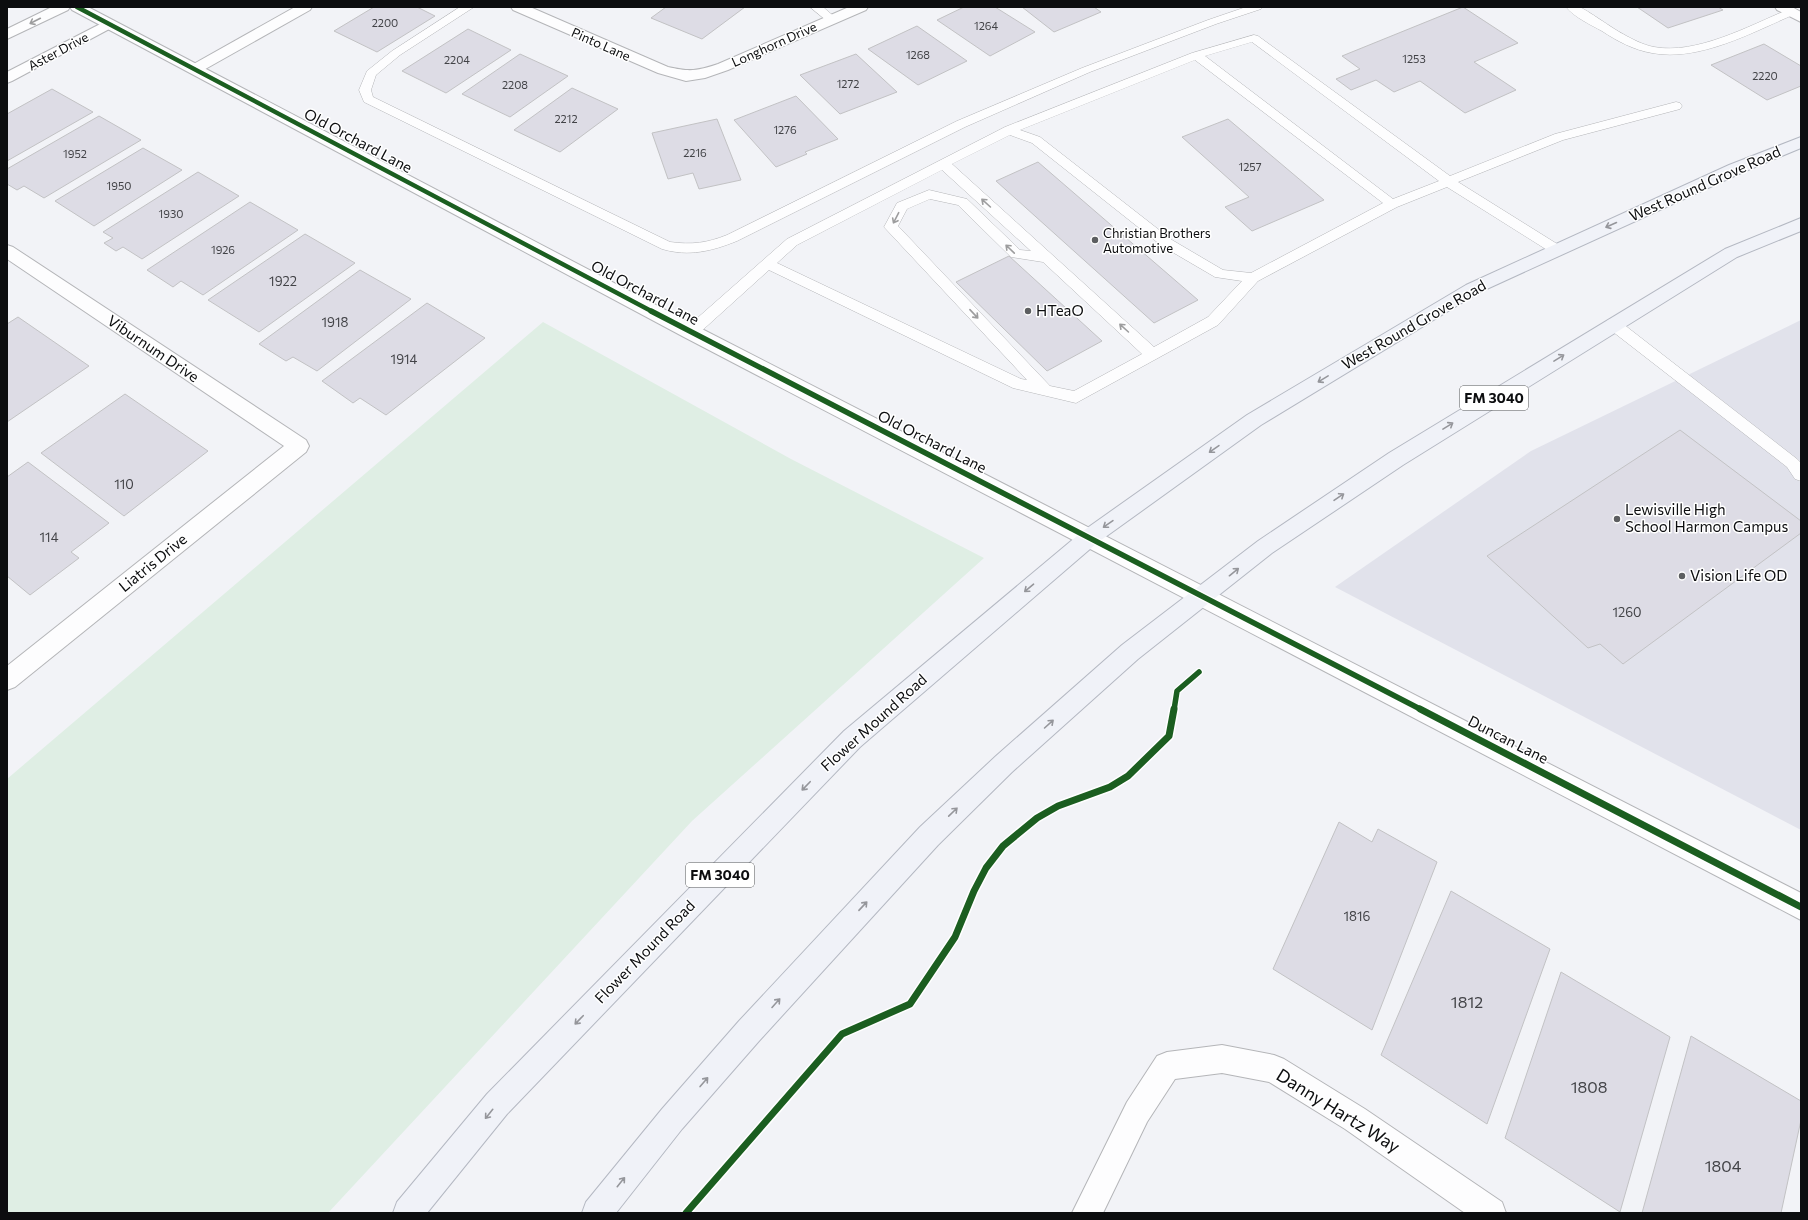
<svg xmlns="http://www.w3.org/2000/svg" width="1808" height="1220" font-family="Commissioner,sans-serif">
<rect width="100%" height="100%" fill="#f2f3f7"/>
<polygon fill="#e1e2eb" points="1801,320 1801,830 1335,587 1531,451"/>
<polygon fill="#dfeee4" points="543,322 791,459 984,558 692,821 328,1213 7,1213 7,779"/>
<g fill="#dddce5" stroke="#c2c2c4">
<polygon points="374,7 417,7 435,16 377,52 334,31"/>
<polygon points="666,7 745,7 702,39 651,18"/>
<polygon points="964,7 995,7 1035,32 990,56 937,20"/>
<polygon points="1022,7 1094,7 1101,12 1054,32"/>
<polygon points="1463,7 1518,43 1474,62 1516,90 1465,113 1420,81 1394,92 1376,80 1351,90 1336,79 1360,69 1342,56"/>
<polygon points="1637,7 1718,7 1723,10 1668,28"/>
<polygon points="917,26 967,61 918,85 868,49"/>
<polygon points="468,29 511,50 446,93 402,71"/>
<polygon points="1764,44 1801,66 1801,86 1767,100 1711,65"/>
<polygon points="520,54 568,76 510,117 462,94"/>
<polygon points="856,54 897,92 840,114 800,75"/>
<polygon points="572,88 618,109 560,152 514,130"/>
<polygon points="52,89 93,112 7,161 7,114"/>
<polygon points="796,96 838,139 805,152 807,154 776,167 734,120"/>
<polygon points="99,116 141,140 44,198 24,186 17,190 7,184 7,169"/>
<polygon points="717,119 741,180 699,189 693,173 668,179 652,133"/>
<polygon points="1228,119 1324,200 1252,231 1225,207 1249,197 1182,137"/>
<polygon points="143,148 182,170 94,226 55,201"/>
<polygon points="1038,162 1198,300 1154,323 996,181"/>
<polygon points="198,172 239,196 142,259 123,247 116,251 104,243 113,238 103,232"/>
<polygon points="250,202 298,230 203,295 181,281 173,287 147,270"/>
<polygon points="305,234 355,263 259,332 208,300"/>
<polygon points="1009,256 1102,341 1047,371 956,282"/>
<polygon points="360,270 411,299 317,371 293,357 286,361 259,344"/>
<polygon points="427,303 485,338 386,415 360,398 353,403 322,381"/>
<polygon points="18,317 89,366 7,422 7,324"/>
<polygon points="125,394 208,451 124,516 41,453"/>
<polygon points="1680,430 1801,521 1801,533 1623,664 1600,644 1588,648 1487,556"/>
<polygon points="28,462 109,523 71,552 79,558 30,595 7,576 7,477"/>
<polygon points="1339,822 1372,842 1378,829 1437,862 1372,1030 1273,969"/>
<polygon points="1451,891 1550,949 1487,1124 1381,1055"/>
<polygon points="1561,972 1670,1037 1620,1212 1505,1138"/>
<polygon points="1691,1036 1801,1101 1801,1120 1781,1213 1642,1213"/>
</g>
<g fill="none" stroke-linecap="round" stroke-linejoin="round">
<defs>
<g id="lane">
<path d="M460,7H474L400,55L376,75L371,90L373,97L670,242C692,245 707,243 727,235L957,121L1082,68L1208,20L1246,7H1263L1261,9L1216,24L1090,72L965,127L737,241C712,251 689,257 662,249L364,102L359,90L367,71L392,51Z"/>
<polygon points="810,7 823,7 837,19 831,22 827,21"/>
<path d="M1566,7C1570,7 1575,6 1579,7C1586,9 1613,29 1623,34C1632,39 1643,45 1654,47C1696,55 1749,26 1787,10H1795L1797,12L1795,14C1753,32 1699,62 1652,53C1634,50 1617,41 1602,31C1591,25 1574,17 1566,7Z"/>
<path d="M1254,35L1258,36L1450,176L1555,134L1676,102L1680,103L1682,106L1680,109L1563,140L1458,182L1562,247L1564,250L1562,253L1557,255L1552,253L1447,187L1397,207L1258,281L1218,325L1076,403L1013,388L769,270L696,336L691,337L686,336L684,332L686,328L787,239L1005,127L1192,53ZM1252,42L1439,181L1393,199L1205,56ZM1195,60L1383,203L1251,273L1223,270L1172,240L1040,137L1020,130ZM1010,135L1032,143L1162,246L1215,277L1242,281L1208,317L1154,347L952,164ZM942,170L1031,251L1020,250L967,199L929,190L897,203L884,227L1027,380L1021,379L777,263L797,245ZM930,199L958,205L1011,257L1043,262L1142,354L1074,391L1050,386L898,226L907,209Z"/>
<polygon points="1613,319 1618,320 1797,459 1801,463 1801,481 1795,479 1787,467 1608,328 1606,324 1608,320"/>
</g>
<g id="street">
<polygon points="52,7 70,7 68,10 7,39 7,29"/>
<polygon points="295,7 312,7 310,10 200,72 195,74 190,72 187,69 190,66"/>
<path d="M511,7H530L668,67C690,72 697,71 718,64L849,7H868L866,10L728,70L705,78L686,81L658,73L513,10Z"/>
<polygon points="1775,7 1792,7 1801,12 1801,22 1777,10"/>
<polygon points="108,20 113,21 115,24 113,27 12,81 7,83 7,72"/>
<polygon points="7,245 13,247 306,440 309,446 306,452 15,687 7,690 7,666 284,446 7,259"/>
<polygon points="1222,1045 1274,1055 1284,1059 1365,1109 1502,1202 1506,1213 1465,1213 1345,1129 1269,1082 1222,1073 1175,1079 1147,1122 1103,1213 1072,1213 1127,1102 1157,1056 1167,1052"/>
</g>
<polygon id="secondary" points="70,7 88,7 698,327 1801,893 1801,920 684,337 72,10"/>
<g id="primary">
<polygon points="1801,137 1801,148 1741,173 1478,293 1261,425 1097,543 860,747 507,1114 427,1213 393,1213 397,1202 487,1094 844,731 1083,531 1247,415 1466,285 1729,165"/>
<polygon points="1801,218 1801,231 1737,257 1403,465 1272,553 1138,659 1012,772 938,845 759,1041 682,1129 616,1213 582,1213 586,1202 662,1109 739,1021 920,827 996,756 1122,645 1258,541 1389,453 1725,249"/>
</g>
</defs>
<use href="#lane" stroke="#b4b5b8" stroke-width="1"/>
<use href="#street" stroke="#b4b5b8" stroke-width="2"/>
<use href="#secondary" stroke="#b4b5b8" stroke-width="2"/>
<use href="#primary" stroke="#b4b8c2" stroke-width="2"/>
<use href="#lane" fill="#fdfdfe" fill-rule="evenodd"/>
<use href="#street" fill="#fdfdfe" fill-rule="evenodd"/>
<use href="#secondary" fill="#fdfdfe" fill-rule="evenodd"/>
<use href="#primary" fill="#f0f2f8" fill-rule="evenodd"/>
<defs>
<polyline id="cycleway-far2" points="77,7 653,312"/>
<g id="cycleway-far1">
<polyline points="651,311 1422,710"/>
<polyline points="1174,710 1177,691 1199,672"/>
</g>
<g id="cycleway">
<polyline points="1420,709 1801,907"/>
<polyline points="686,1213 842,1034 910,1004 955,937 974,891 986,868 1003,846 1037,818 1058,806 1110,787 1128,776 1169,736 1174,709"/>
</g>
</defs>
<use href="#cycleway-far2" stroke="#fff" stroke-width="6"/>
<use href="#cycleway-far1" stroke="#fff" stroke-width="8"/>
<use href="#cycleway" stroke="#fff" stroke-width="10"/>
<use href="#cycleway-far2" stroke="#1b5e20" stroke-width="4.5"/>
<use href="#cycleway-far1" stroke="#1b5e20" stroke-width="5.5"/>
<use href="#cycleway" stroke="#1b5e20" stroke-width="7"/>
</g>
<defs><path id="oneway-shaft" d="M-6 0H5M1.5-3L5.5 0L1.5 3" fill="none" stroke-width="1.6" stroke-linecap="round" stroke-linejoin="round"/></defs>
<g stroke="#9d9d9e">
<use href="#oneway-shaft" transform="translate(35 21) rotate(153)"/>
<use href="#oneway-shaft" transform="translate(986 203) rotate(-138)"/>
<use href="#oneway-shaft" transform="translate(896 218) rotate(117)"/>
<use href="#oneway-shaft" transform="translate(1010 249) rotate(-136)"/>
<use href="#oneway-shaft" transform="translate(974 314) rotate(47)"/>
<use href="#oneway-shaft" transform="translate(1124 328) rotate(-138)"/>
</g>
<g stroke="#95969b">
<use href="#oneway-shaft" transform="translate(1611 225) rotate(156)"/>
<use href="#oneway-shaft" transform="translate(1559 358) rotate(-32)"/>
<use href="#oneway-shaft" transform="translate(1323 379) rotate(149)"/>
<use href="#oneway-shaft" transform="translate(1448 426) rotate(-32)"/>
<use href="#oneway-shaft" transform="translate(1214 449) rotate(145)"/>
<use href="#oneway-shaft" transform="translate(1339 497) rotate(-34)"/>
<use href="#oneway-shaft" transform="translate(1108 524) rotate(145)"/>
<use href="#oneway-shaft" transform="translate(1234 572) rotate(-39)"/>
<use href="#oneway-shaft" transform="translate(1029 588) rotate(140)"/>
<use href="#oneway-shaft" transform="translate(1049 724) rotate(-42)"/>
<use href="#oneway-shaft" transform="translate(806 786) rotate(134)"/>
<use href="#oneway-shaft" transform="translate(953 812) rotate(-44)"/>
<use href="#oneway-shaft" transform="translate(863 906) rotate(-47)"/>
<use href="#oneway-shaft" transform="translate(776 1003) rotate(-48)"/>
<use href="#oneway-shaft" transform="translate(579 1020) rotate(134)"/>
<use href="#oneway-shaft" transform="translate(704 1082) rotate(-49)"/>
<use href="#oneway-shaft" transform="translate(489 1114) rotate(129)"/>
<use href="#oneway-shaft" transform="translate(621 1182) rotate(-51)"/>
</g>
<g fill="#5c5e60" stroke="#fff" stroke-width="1.5">
<circle cx="1095" cy="240" r="4"/>
<circle cx="1028" cy="311" r="4"/>
<circle cx="1617" cy="519" r="4"/>
<circle cx="1682" cy="576" r="4"/>
</g>
<g text-anchor="middle" stroke-width="3" stroke-linejoin="round" paint-order="stroke">
<g font-size="11" fill="#424347">
<text x="385" y="27">2200</text>
<text x="986" y="30">1264</text>
<text x="918" y="59">1268</text>
<text x="1414" y="63">1253</text>
<text x="457" y="64">2204</text>
<text x="1765" y="80">2220</text>
<text x="848" y="88">1272</text>
<text x="515" y="89">2208</text>
<text x="566" y="123">2212</text>
<text x="785" y="134">1276</text>
<text x="695" y="157">2216</text>
<text x="75" y="158">1952</text>
<text x="1250" y="171">1257</text>
<text x="119" y="190">1950</text>
<text x="171" y="218">1930</text>
<text x="223" y="254">1926</text>
</g>
<g font-size="13" fill="#0c0d0f" stroke="#fff">
<text transform="translate(601 44) rotate(24)" y="5">Pinto Lane</text>
<text transform="translate(774 44) rotate(-24)" y="5">Longhorn Drive</text>
<text transform="translate(58 51) rotate(-28)" y="5">Aster Drive</text>
</g>
<g font-size="13" fill="#0c0d0f" stroke="#fff" text-anchor="start">
<text x="1103" y="238">Christian Brothers<tspan x="1103" dy="15">Automotive</tspan></text>
</g>
<g font-size="13" fill="#424347">
<text x="283" y="286">1922</text>
<text x="335" y="327">1918</text>
<text x="404" y="364">1914</text>
<text x="124" y="489">110</text>
<text x="49" y="542">114</text>
<text x="1627" y="617">1260</text>
<text x="1357" y="921">1816</text>
</g>
<g fill="#fff" stroke="#555657" stroke-width="1">
<rect x="1460" y="386" width="68" height="24" rx="3"/>
<rect x="686" y="863" width="68" height="24" rx="3"/>
</g>
<g font-size="14" font-weight="bold" fill="#0c0d0f">
<text x="1494" y="403">FM 3040</text>
<text x="720" y="880">FM 3040</text>
</g>
<g font-size="15" fill="#0c0d0f" stroke="#fff">
<text transform="translate(358 141) rotate(28)" y="5">Old Orchard Lane</text>
<text transform="translate(1705 184) rotate(-24)" y="5">West Round Grove Road</text>
<text transform="translate(645 293) rotate(28)" y="5">Old Orchard Lane</text>
<text transform="translate(1414 325) rotate(-30)" y="5">West Round Grove Road</text>
<text transform="translate(153 349) rotate(34)" y="5">Viburnum Drive</text>
<text transform="translate(932 442) rotate(27)" y="5">Old Orchard Lane</text>
<text transform="translate(153 563) rotate(-39)" y="5">Liatris Drive</text>
<text transform="translate(874 723) rotate(-42)" y="5">Flower Mound Road</text>
<text transform="translate(1508 740) rotate(27)" y="5">Duncan Lane</text>
<text transform="translate(645 952) rotate(-46)" y="5">Flower Mound Road</text>
</g>
<g font-size="15" fill="#0c0d0f" stroke="#fff" text-anchor="start">
<text x="1036" y="316">HTeaO</text>
<text x="1625" y="515">Lewisville High<tspan x="1625" dy="17">School Harmon Campus</tspan></text>
<text x="1690" y="581">Vision Life OD</text>
</g>
<g font-size="16" fill="#424347">
<text x="1467" y="1008">1812</text>
<text x="1589" y="1093">1808</text>
<text x="1723" y="1172">1804</text>
</g>
<g font-size="18" fill="#0c0d0f" stroke="#fff">
<text transform="translate(1338 1111) rotate(32)" y="6">Danny Hartz Way</text>
</g>
</g>
<rect width="1808" height="1220" fill="none" stroke="#0c0d0f" stroke-width="16"/>
</svg>
